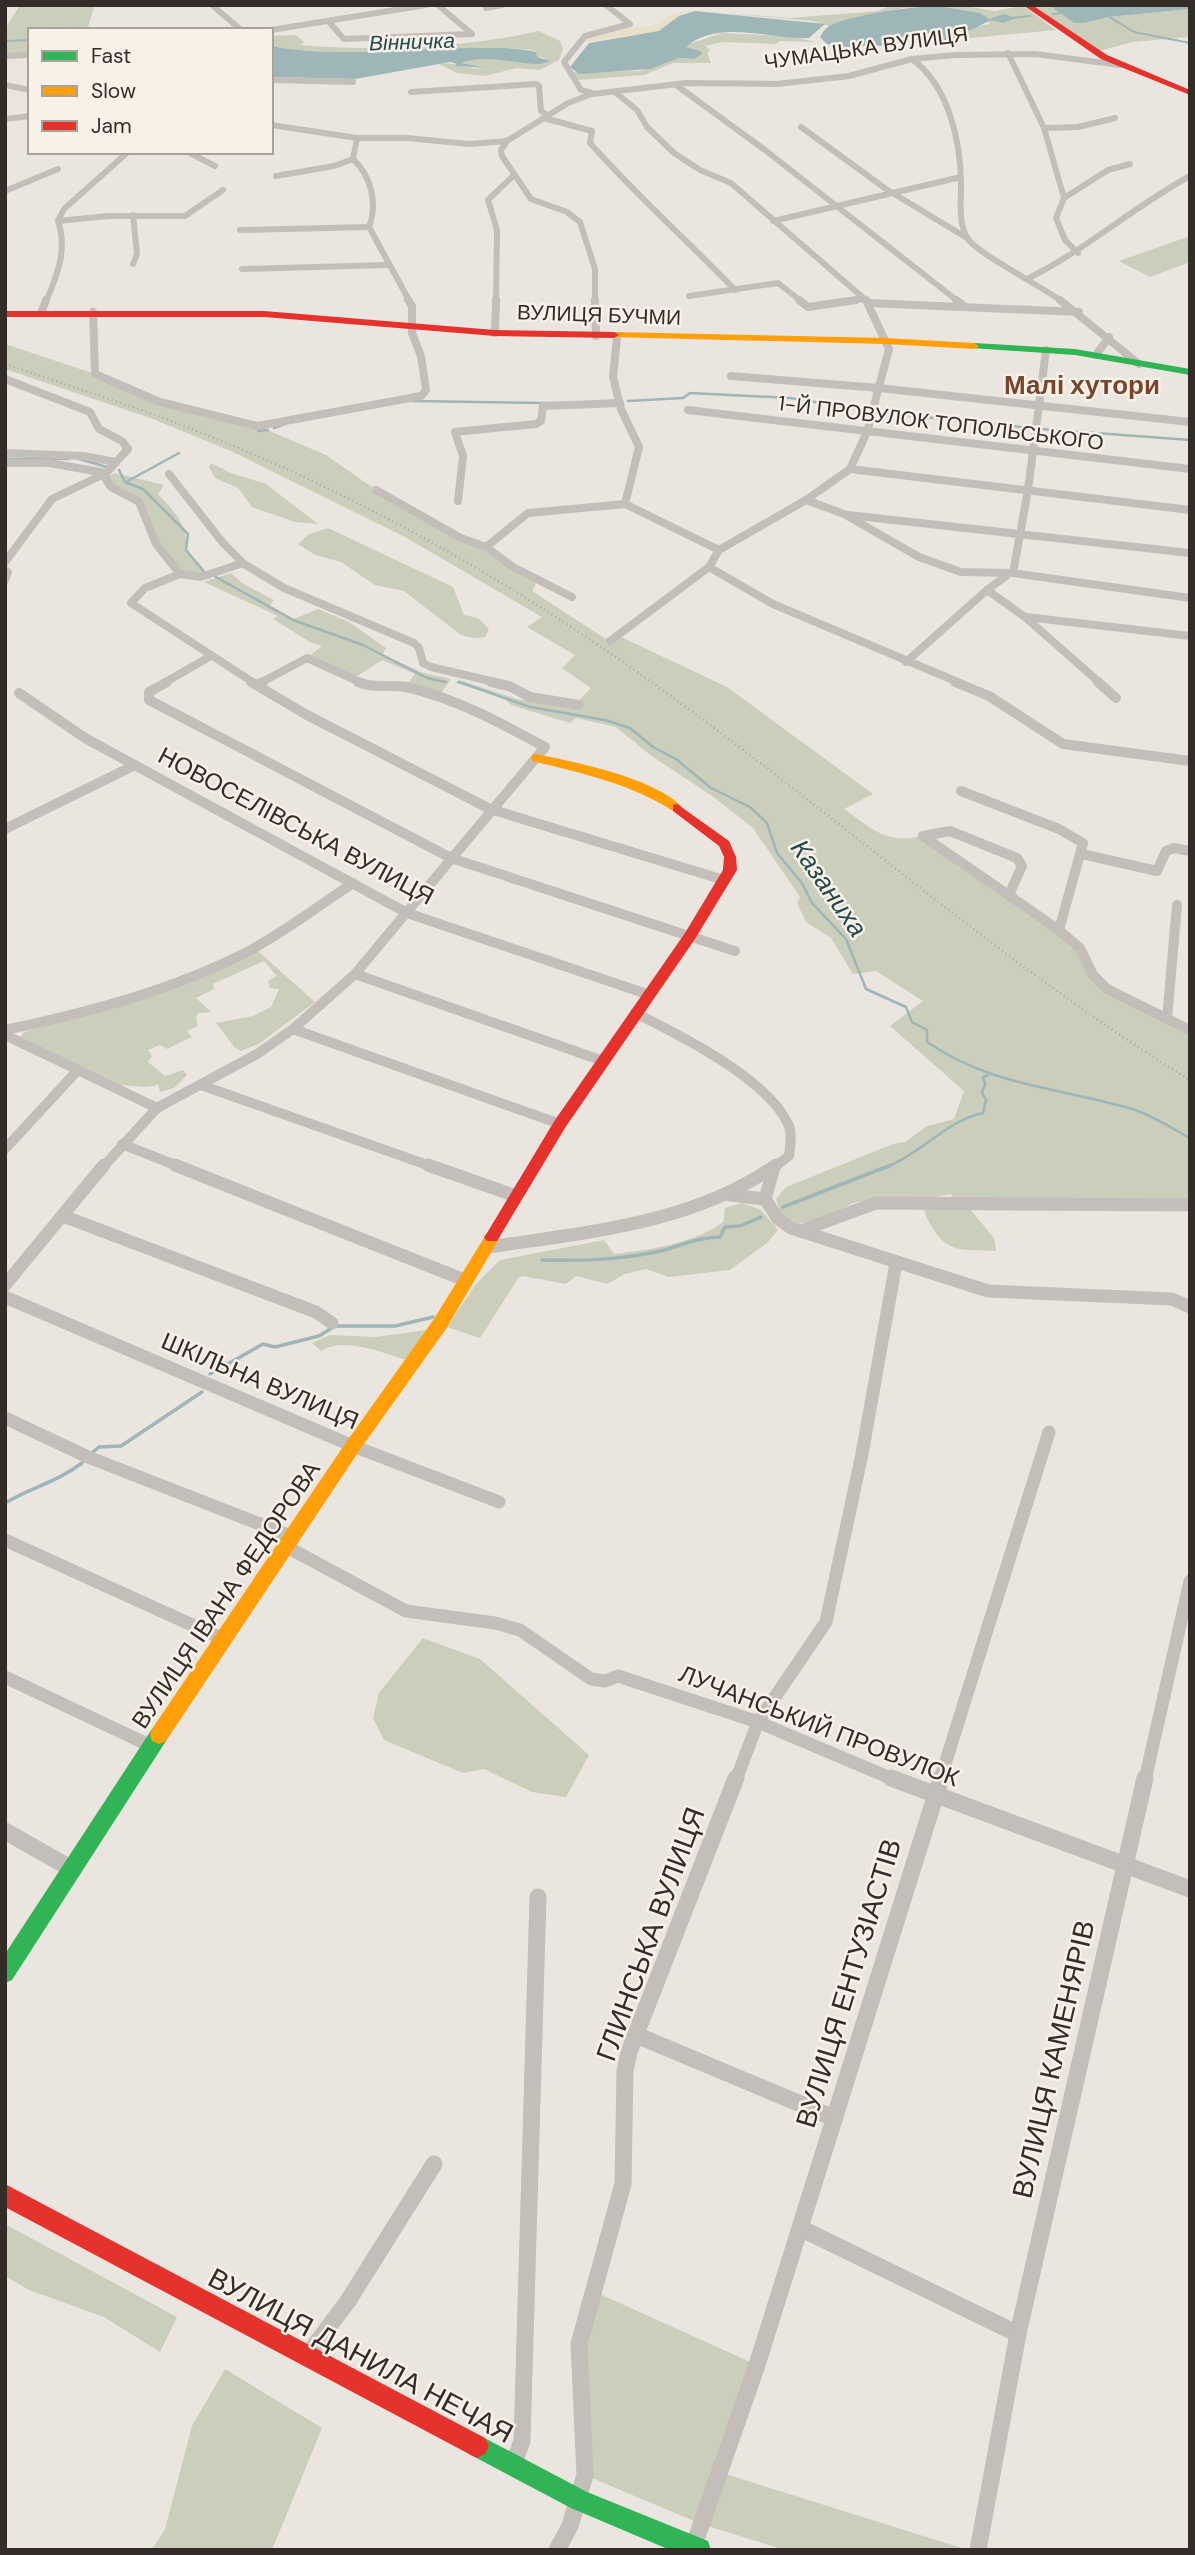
<svg xmlns="http://www.w3.org/2000/svg" width="1195" height="2555" font-family="'DM Sans',sans-serif">
<rect width="100%" height="100%" fill="#eae6df"/>
<g fill="#cacebb">
<polygon points="20,5 95,5 87,30 30,30 30,55 5,56 5,29"/>
<polygon points="891,5 960,5 994,11 1023,6 1056,30 950,40 977,26 990,24 982,14 928,6 904,8 829,26 813,21 711,12 790,18 879,11"/>
<polygon points="1032,5 1049,5 1074,23 1084,23 1109,17 1190,9 1190,37 1133,42 1099,51"/>
<path d="M539,31L560,41L563,48L559,60L540,70L516,68L486,76L457,73L437,63C454,62 469,70 485,68L460,63C487,49 522,72 546,58L536,57V51C515,47 498,48 477,48C408,47 340,59 271,46V36L296,35L304,42L301,45C379,52 463,48 539,31Z"/>
<polygon points="722,33 788,36 816,42 780,41 776,44 722,42 706,46 711,51 707,52 711,63 673,63 644,75 578,80 569,72 640,71 679,58 694,59 700,51 686,48 689,44"/>
<polygon points="1190,236 1190,262 1150,277 1119,261"/>
<path d="M5,344L95,374L160,402L258,426L326,455L376,490L537,581L532,591L609,641L619,636L727,687L873,794L844,809C874,830 885,844 923,836L1075,943L1093,975L1190,1030V1205L955,1202L951,1194L930,1198H880L853,1203L825,1218L796,1224L781,1215L776,1199L786,1187L893,1144L905,1142L927,1126L954,1119L964,1091L890,1026L923,1001L876,971L853,974L831,938L806,922L797,903L800,897L753,828L715,798L650,755L616,727L576,718L570,723L511,705L503,696L455,683L459,680L517,699L571,709L591,688L562,668L575,655L527,627L542,617L405,537L233,452L153,419L5,369Z"/>
<polygon points="211,463 231,473 266,484 318,524 295,522 252,507 238,488 215,478 209,467"/>
<path d="M115,473L164,485L158,494C174,511 189,526 186,550L206,574H180L156,544L142,507L105,478Z"/>
<polygon points="328,528 453,587 464,615 478,618 489,629 485,637 473,638 461,635 404,591 375,585 341,562 315,555 298,544 309,534"/>
<polygon points="231,573 242,583 274,600 270,605 294,619 318,609 349,622 386,648 382,655 424,673 451,679 437,699 405,687 415,674 382,660 353,679 307,658 322,646 310,642 273,619 278,616 204,582"/>
<path d="M258,951L315,1002L260,1043L241,1051L235,1048L216,1023L253,1016L271,1007L279,989L270,988L268,981L277,976L264,961L213,984L214,989L196,998L211,1012L198,1013L196,1018L198,1026L187,1031L192,1037L167,1049L160,1045L148,1050L152,1056L148,1062L165,1076L183,1070L187,1075L174,1088L160,1092L158,1084C145,1091 131,1083 117,1086L19,1038L24,1032Z"/>
<path d="M742,1203L761,1210L778,1230L767,1243L730,1270L669,1277L646,1269L625,1274L607,1284L576,1276L566,1284L523,1276L519,1277L480,1338L447,1327L476,1284L500,1260L604,1240L614,1254C649,1250 696,1243 723,1222L725,1208Z"/>
<path d="M925,1206L970,1209L994,1238L996,1251C966,1249 948,1255 932,1227C928,1220 924,1214 925,1206Z"/>
<path d="M427,1330L413,1362C387,1355 345,1335 321,1351L312,1343L330,1335L376,1337Z"/>
<polygon points="423,1638 480,1659 589,1755 566,1797 532,1792 484,1769 463,1773 384,1740 373,1718 379,1693"/>
<polygon points="5,2224 177,2317 160,2352 104,2317 29,2290 5,2276"/>
<polygon points="593,2291 757,2365 719,2472 968,2550 785,2550 701,2524 585,2475 578,2361"/>
<polygon points="225,2369 322,2428 272,2550 152,2550 165,2529 192,2426"/>
</g>
<polygon fill="#e8dfc8" points="689,11 695,11 685,13 659,31 585,42 588,37 625,28 654,26 669,15"/>
<g fill="#9eb6b8">
<polygon points="1049,5 1190,5 1190,9 1109,17 1084,23 1074,23"/>
<path d="M937,6L980,13L989,19L1004,14L1015,18L1003,23L991,20L950,40L932,42L908,38L893,45L846,47L827,44L820,37C823,32 825,28 831,25C852,15 913,6 937,6Z"/>
<path d="M695,11L825,24L809,38C771,40 718,18 686,47L700,51L702,54L694,59L679,58L650,69L579,74L570,67L589,43L659,31L679,16Z"/>
<path d="M271,46C340,59 408,47 477,48C498,48 515,47 536,52L537,57L550,61C534,71 488,51 461,63L487,68L456,66L455,63L450,62L355,79L271,77Z"/>
</g>
<g fill="none" stroke-linecap="round" stroke-linejoin="round">
<g stroke="#9eb6b8" stroke-width="2">
<polyline points="1053,14 1062,13"/>
<polyline points="1106,15 1134,32 1190,43"/>
<polyline points="1011,18 1030,16"/>
<polyline points="5,41 30,40"/>
</g>
<g stroke="#9eb6b8" stroke-width="2.5">
<polyline points="413,401 545,403"/>
<polyline points="628,401 683,398 690,393 790,398 866,410"/>
<polyline points="878,412 1030,428"/>
<polyline points="274,428 285,424"/>
<polyline points="1042,429 1190,440"/>
<polyline points="258,431 268,430"/>
<polyline points="5,459 68,459"/>
<polyline points="79,459 107,467"/>
<polyline points="119,470 125,482 143,489 188,534 186,550 206,574"/>
<polyline points="126,482 179,453"/>
<polyline points="214,576 293,620 363,645 427,678 446,682"/>
<path d="M459,682L530,707L605,720L630,728L653,747L676,759L711,788L750,807L767,823L777,853L802,883L812,903L846,939L866,989L906,1007L912,1022L927,1030V1042C993,1087 1058,1087 1132,1109C1152,1115 1171,1128 1190,1138"/>
<path d="M887,1167C922,1153 946,1121 983,1113L986,1100L982,1093L985,1085L983,1077L988,1075"/>
</g>
<g stroke="#9eb6b8" stroke-width="3.5">
<polyline points="783,1207 891,1165"/>
<path d="M542,1260C583,1261 616,1260 656,1252C679,1247 697,1237 720,1237L725,1227L740,1226L761,1217"/>
<polyline points="210,1374 263,1344 275,1347 319,1336 335,1326 395,1326 433,1317"/>
<polyline points="92,1453 99,1447 121,1446 202,1392"/>
<path d="M5,1503C32,1487 57,1482 82,1463"/>
</g>
<g stroke="#c3beb9" stroke-width="6">
<polyline points="212,5 241,30"/>
<polyline points="486,8 502,5"/>
<polyline points="328,21 344,39 472,34 438,5"/>
<polyline points="271,30 426,5"/>
<polyline points="1008,53 1044,128 1064,198 1056,218 1065,240 1078,253"/>
<polyline points="5,56 30,55"/>
<path d="M912,59C949,86 961,142 961,186C961,203 958,224 968,239C977,253 1044,288 1063,302"/>
<polyline points="271,80 353,82"/>
<polyline points="5,85 30,90"/>
<polyline points="676,85 765,150 959,302"/>
<polyline points="411,92 536,84 539,86 541,111 548,115"/>
<polyline points="615,92 637,110 647,127 674,153 700,170 731,183 868,302"/>
<polyline points="592,93 581,90 564,62 585,36 630,24 606,5"/>
<path d="M544,118L592,131L590,143C636,195 687,240 735,290"/>
<polyline points="5,119 30,116"/>
<polyline points="271,125 357,138 407,138 469,144 507,141 568,103 592,94 686,83 777,84 849,76 912,59 956,55 1035,54 1120,65"/>
<polyline points="801,127 886,189 967,238"/>
<polyline points="1044,128 1078,127 1115,118"/>
<polyline points="507,141 501,150 502,156 531,199 567,212 580,222 595,269 595,302"/>
<polyline points="188,152 215,166"/>
<path d="M353,159C371,176 378,203 369,227L410,302"/>
<polyline points="276,176 334,166 353,159 357,138"/>
<polyline points="5,191 58,169"/>
<polyline points="1064,198 1108,170 1130,164"/>
<polyline points="133,215 137,254 133,264"/>
<polyline points="58,221 108,216 185,216 223,190"/>
<polyline points="773,221 961,177"/>
<polyline points="240,230 369,227"/>
<polyline points="242,269 387,265"/>
<path d="M1029,278C1087,249 1133,207 1190,176"/>
<polyline points="689,296 778,283 802,302"/>
<path d="M46,302C57,275 68,250 58,221L64,209L128,152"/>
<polyline points="496,302 497,230 488,200 513,176"/>
<polyline points="844,302 865,299"/>
</g>
<g stroke="#c3beb9" stroke-width="8">
<polyline points="595,300 596,336"/>
<polyline points="799,300 808,307 856,300"/>
<polyline points="866,300 889,349 867,432 850,469 806,500 844,514 919,557 961,572 1013,573 1190,598"/>
<polyline points="956,300 965,307"/>
<polyline points="1060,300 1139,364"/>
<polyline points="869,303 1079,312"/>
<polyline points="93,312 95,374 160,402 258,426 421,396 426,390 421,356 412,333 412,306 408,300"/>
<polyline points="41,313 46,300"/>
<polyline points="495,333 496,300"/>
<polyline points="617,337 613,377 621,409 639,447 625,504"/>
<polyline points="1096,355 1109,337"/>
<polyline points="731,376 879,388 1190,422"/>
<polyline points="5,379 90,412 99,429 122,441 128,449 106,473 52,499 5,562"/>
<polyline points="688,410 1190,469"/>
<polyline points="5,453 83,456 116,462"/>
<polyline points="5,463 49,463 106,473"/>
<polyline points="850,469 1190,510"/>
<polyline points="106,473 105,478 111,487 139,502 156,544 180,574 201,577 243,563"/>
<polyline points="169,474 223,543 244,564 284,588 414,643 419,648 423,663 431,667 499,683"/>
<polyline points="376,490 461,538 486,547 528,513 625,504 719,550 709,567 773,604 960,683"/>
<polyline points="458,501 463,456 455,432 536,424 541,421 543,406 620,403"/>
<polyline points="848,515 1190,553"/>
<polyline points="486,547 513,567 572,597"/>
<polyline points="719,550 806,500"/>
<polyline points="5,570 8,572 5,580"/>
<polyline points="1013,573 1028,490 1046,350"/>
<polyline points="180,574 145,588 131,603 254,683"/>
<polyline points="1006,576 987,590 1025,617 1100,683"/>
<polyline points="1026,617 1190,636"/>
<polyline points="610,641 709,567"/>
<polyline points="906,662 987,590"/>
<polyline points="164,683 209,657"/>
<polyline points="260,683 307,658 362,683"/>
</g>
<g stroke="#c3beb9" stroke-width="10">
<polyline points="167,682 149,692 149,700 451,858 735,951"/>
<polyline points="251,682 307,715 490,809 724,880"/>
<polyline points="491,682 509,686 530,697 579,705"/>
<polyline points="955,682 989,696 1063,744 1190,761"/>
<polyline points="1098,682 1116,698"/>
<polyline points="257,685 263,682"/>
<polyline points="19,693 85,738 407,913 647,994"/>
<polyline points="961,791 1059,829 1083,843 1059,930"/>
<polyline points="5,829 135,765"/>
<polyline points="923,836 1059,930 1080,948 1093,975 1107,989 1190,1030"/>
<polyline points="923,836 950,831 1017,858 1022,866 1009,895"/>
<polyline points="1082,854 1157,871 1166,851 1174,848 1190,851"/>
<polyline points="355,974 603,1061"/>
<path d="M635,1013C678,1034 768,1079 788,1124C793,1133 790,1146 789,1156L774,1167"/>
<polyline points="1167,1019 1177,905"/>
<polyline points="293,1029 560,1124"/>
<path d="M5,1030C86,1013 170,991 245,953C283,933 317,907 353,883"/>
<polyline points="5,1035 157,1108"/>
<polyline points="201,1085 433,1167"/>
<polyline points="122,1144 180,1167"/>
<polyline points="5,1149 76,1072"/>
<path d="M103,1167L157,1108L257,1054L293,1029L355,974L545,747C501,723 455,698 406,687C390,684 373,689 358,682"/>
</g>
<g stroke="#c3beb9" stroke-width="13">
<polyline points="175,1165 467,1281"/>
<polyline points="428,1165 516,1196"/>
<polyline points="773,1171 765,1199 778,1219 791,1228 988,1291 1172,1299 1190,1307"/>
<polyline points="730,1195 765,1199"/>
<polyline points="63,1216 316,1312 332,1323"/>
<polyline points="800,1231 876,1203 1190,1205"/>
<path d="M489,1247C587,1232 692,1224 776,1165"/>
<polyline points="5,1285 104,1165"/>
<polyline points="5,1297 353,1446 499,1502"/>
<polyline points="5,1418 88,1457 293,1537"/>
<polyline points="5,1540 223,1639"/>
<polyline points="287,1547 406,1611 495,1623 520,1630 591,1679 605,1681 618,1676 758,1722 895,1780"/>
<polyline points="5,1677 151,1746"/>
<polyline points="736,1780 758,1722 826,1622 862,1454 896,1263"/>
<polyline points="940,1780 1049,1432"/>
<polyline points="1145,1780 1190,1581"/>
</g>
<g stroke="#c3beb9" stroke-width="17">
<polyline points="891,1778 1190,1889"/>
<polyline points="5,1831 70,1868"/>
<polyline points="636,2035 834,2118"/>
<polyline points="800,2228 1018,2334"/>
<polyline points="306,2357 348,2301 434,2164"/>
<polyline points="513,2465 522,2441 538,1897"/>
<polyline points="693,2548 757,2365 941,1778"/>
<polyline points="557,2550 570,2526 585,2475 579,2344 623,2184 625,2071 629,2052 736,1778"/>
<polyline points="978,2550 1018,2334 1145,1778"/>
</g>
<g fill="#30b455" fill-rule="evenodd">
<polygon points="974,343 1075,349 1190,369 1190,375 1075,355 971,348 971,344"/>
<polygon points="159,1726 166,1729 168,1735 166,1741 12,1980 5,1983 5,1954 152,1729"/>
<polygon points="477,2434 587,2492 708,2541 711,2550 670,2550 571,2508 469,2454 465,2446 469,2438"/>
</g>
<g fill="#ff9f0a" fill-rule="evenodd">
<polygon points="614,332 886,338 974,343 979,346 974,349 886,344 611,337 609,335"/>
<path d="M536,754C575,762 656,778 683,808L677,812L673,811C629,783 581,773 532,761V755Z"/>
<polygon points="492,1231 500,1237 446,1329 359,1451 166,1741 159,1744 152,1741 150,1735 152,1729 347,1441 434,1319 487,1233"/>
</g>
<g fill="#e5322d" fill-rule="evenodd">
<polygon points="1023,5 1032,5 1107,55 1190,90 1190,95 1101,59"/>
<polygon points="5,311 264,311 495,330 614,332 619,335 614,338 495,336 264,317 5,317"/>
<polygon points="677,804 729,841 736,857 737,870 695,939 565,1128 497,1241 487,1241 484,1237 487,1233 555,1120 685,933 723,870 724,857 719,846 673,811 673,805"/>
<polygon points="5,2184 485,2438 489,2446 485,2454 477,2458 469,2454 5,2207"/>
</g>
<path stroke="#aba7a3" stroke-width="2.5" stroke-dasharray="1 3.5" stroke-linecap="butt" d="M5,364C69,386 134,406 197,431C331,484 460,553 580,633C791,772 975,948 1190,1080"/>
</g>
<g text-anchor="middle" stroke-width="5" stroke-linejoin="round" paint-order="stroke">
<g font-size="21" font-style="italic" fill="#23484f" stroke="#f7f1e7">
<text transform="translate(412 42) rotate(-2)" y="7">Вінничка</text>
</g>
<g font-size="21" fill="#332c28" stroke="#f7f1e7">
<text transform="translate(866 48) rotate(-8)" y="7">ЧУМАЦЬКА ВУЛИЦЯ</text>
<text transform="translate(599 315) rotate(2)" y="7">ВУЛИЦЯ БУЧМИ</text>
<text transform="translate(941 423) rotate(7)" y="7">1-Й ПРОВУЛОК ТОПОЛЬСЬКОГО</text>
</g>
<g font-size="24" fill="#332c28" stroke="#f7f1e7">
<text transform="translate(296 826) rotate(28)" y="8">НОВОСЕЛІВСЬКА ВУЛИЦЯ</text>
<text transform="translate(260 1381) rotate(23)" y="8">ШКІЛЬНА ВУЛИЦЯ</text>
<text transform="translate(226 1595) rotate(-56)" y="8">ВУЛИЦЯ ІВАНА ФЕДОРОВА</text>
<text transform="translate(819 1726) rotate(21)" y="8">ЛУЧАНСЬКИЙ ПРОВУЛОК</text>
</g>
<g font-size="26" font-weight="bold" fill="#78442b" stroke="#f7f1e7">
<text x="1082" y="394">Малі хутори</text>
</g>
<g font-size="26" font-style="italic" fill="#23484f" stroke="#f7f1e7">
<text transform="translate(829 888) rotate(55)" y="9">Казаниха</text>
</g>
<g font-size="28" fill="#332c28" stroke="#f7f1e7">
<text transform="translate(650 1934) rotate(-70)" y="10">ГЛИНСЬКА ВУЛИЦЯ</text>
<text transform="translate(848 1983) rotate(-73)" y="10">ВУЛИЦЯ ЕНТУЗІАСТІВ</text>
<text transform="translate(1053 2059) rotate(-77)" y="10">ВУЛИЦЯ КАМЕНЯРІВ</text>
<text transform="translate(361 2355) rotate(28)" y="10">ВУЛИЦЯ ДАНИЛА НЕЧАЯ</text>
</g>
</g>
<rect width="1195" height="2555" fill="none" stroke="#332c28" stroke-width="14"/>
<rect x="28" y="28" width="245" height="126" fill="#f7f1e7" stroke="#a9a29b" stroke-width="2"/>
<rect x="42" y="51" width="35" height="10" fill="#30b455" stroke="#a9a29b" stroke-width="2"/>
<text x="91" y="63" font-size="21" fill="#332c28">Fast</text>
<rect x="42" y="86" width="35" height="10" fill="#ff9f0a" stroke="#a9a29b" stroke-width="2"/>
<text x="91" y="98" font-size="21" fill="#332c28">Slow</text>
<rect x="42" y="121" width="35" height="10" fill="#e5322d" stroke="#a9a29b" stroke-width="2"/>
<text x="91" y="133" font-size="21" fill="#332c28">Jam</text>
</svg>
